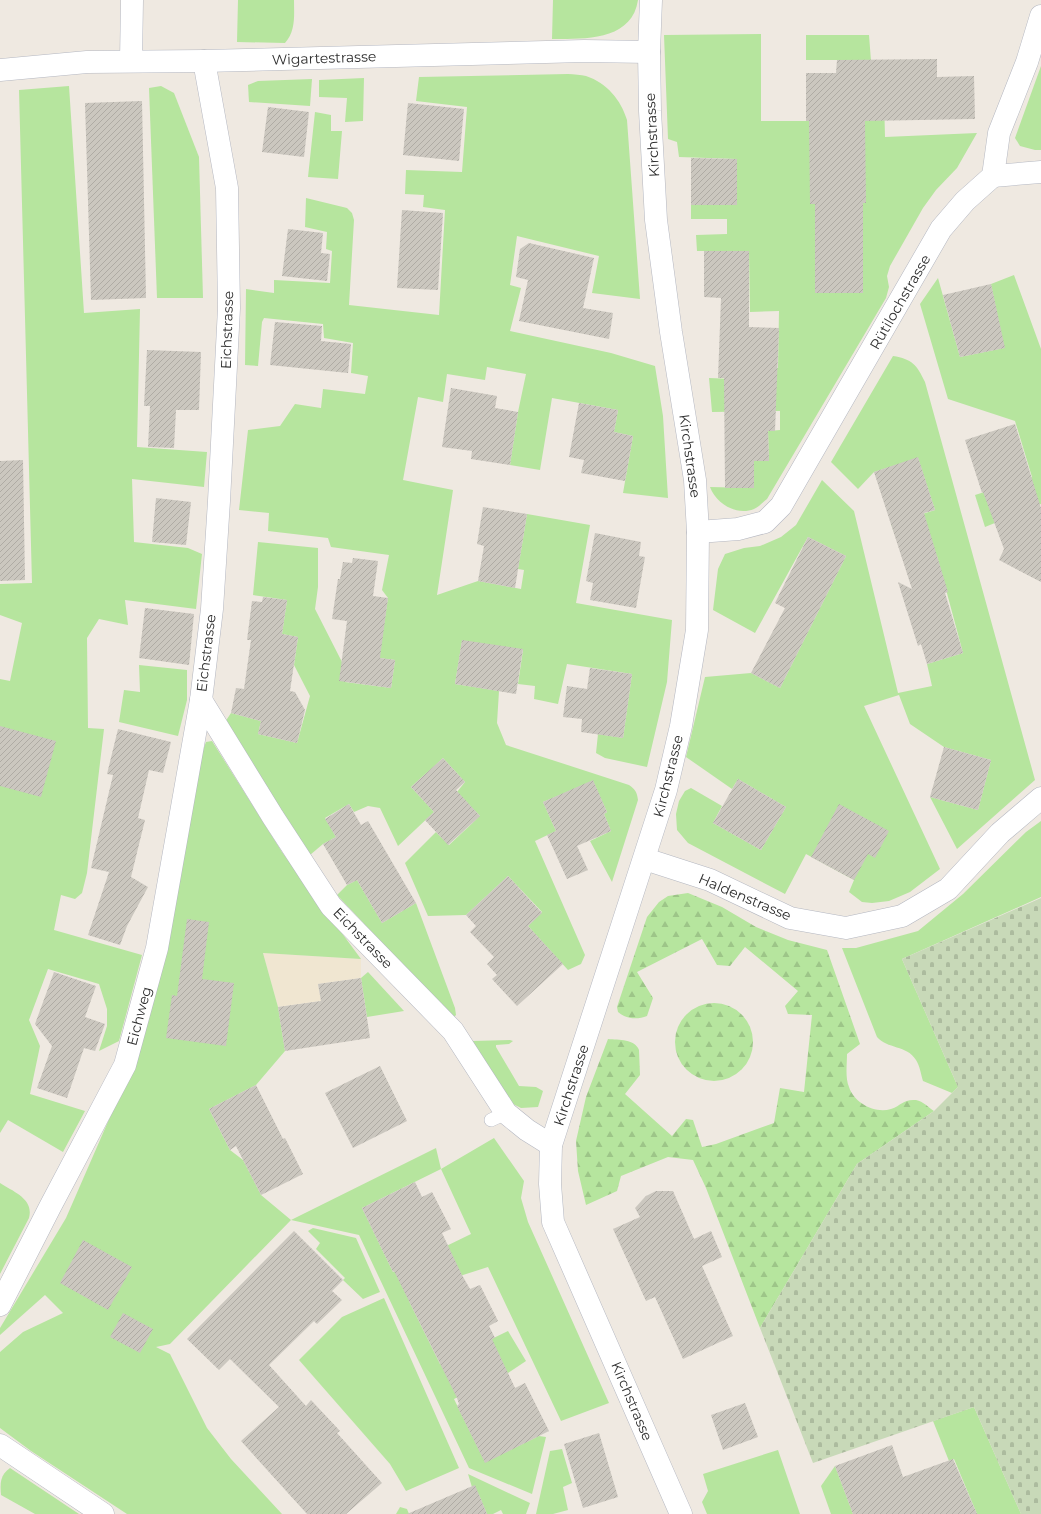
<svg xmlns="http://www.w3.org/2000/svg" width="1041" height="1514" font-family="Montserrat,sans-serif">
<defs>
<pattern id="forest-firs" width="22" height="20" patternUnits="userSpaceOnUse"><rect width="22" height="20" fill="#b6e59e"/><path d="M5 1l3.5 6h-7zM16 11l3.5 6h-7z" fill="#9dc588"/></pattern>
<pattern id="cemetery-stones" width="16" height="16" patternUnits="userSpaceOnUse"><rect width="16" height="16" fill="#c8d9b8"/><path d="M2 7V4a2 2 0 0 1 4 0v3zM10 15v-3a2 2 0 0 1 4 0v3z" fill="#acbb9e"/></pattern>
<pattern id="building-hatch" width="6" height="6" patternUnits="userSpaceOnUse"><rect width="6" height="6" fill="#cbc7bf"/><path d="M-1 1l2-2M0 6l6-6M5 7l2-2" fill="none" stroke="#afaba4"/></pattern>
</defs>
<rect width="100%" height="100%" fill="#efe9e1"/>
<polygon fill="#f0e6d1" points="263,953 361,959 361,978 318,984 321,1001 278,1007"/>
<g fill="#b6e59e" fill-rule="evenodd">
<path d="M238,0H294C294,15 296,31 285,43L237,42Z"/>
<path d="M553,0H638C632,41 584,39 552,39Z"/>
<path d="M761,34V121H828L856,60H806V35H869L871,61L883,60L885,137L977,133L957,168L936,190L923,208L890,266L887,276L889,287L886,298L767,499C763,502 759,507 754,509C737,516 716,504 710,487L754,488V461H769L768,431L780,430V411L712,412L709,378L758,380L759,368H778L779,311L750,312L749,251H697L696,235L727,234V219H691V205H737V159L679,157L677,142L668,139L664,35Z"/>
<polygon points="1041,66 1041,150 1035,150 1020,146 1015,138"/>
<path d="M568,74C574,74 581,75 586,76C607,83 621,100 627,120L640,299L592,293L599,256L517,236L510,285L521,288L510,331L611,353L655,366L663,416L668,498L623,493L633,436L614,432L618,410L552,398L540,470L510,465L518,412L526,374L487,367L485,380L447,374L443,402L418,397L403,480L453,490L437,595L478,581L521,589L524,570L518,569L527,514L590,525L576,603L672,620L667,682L647,767L605,758L596,753L598,734L623,738L632,674L567,664L558,704L534,699L535,686L518,684L523,650L462,641L455,684L499,691L497,723L506,745L629,785C635,789 637,792 638,800L612,882L590,841L611,831L604,814L607,812L593,781L543,802L556,831L535,841L585,955L581,964L568,970L528,926L542,912L508,876L466,915L428,916L405,863L436,832L449,845L480,816L457,792L465,782L443,758L411,787L434,812L398,846L380,808L368,806L354,812L349,804L325,818L336,837L323,844L310,855L225,722L231,713L261,721L258,734L297,743L310,696L294,665L298,637L282,634L287,600L253,595L258,542L318,548V587L315,609L342,662L347,663L345,682L391,688L395,660L379,658L388,598L382,590L389,555L331,547L328,538L268,531L269,513L239,510L248,430L280,426L295,404L321,408L323,389L365,394L368,376L351,373L353,343L324,338L323,324L264,318L262,322L258,366L245,365L246,289L274,293V280L330,283L332,251L326,249L327,232L305,227L306,198L347,208L352,213L354,220L349,305L439,315L445,210L423,207L424,195L405,194L406,170L462,172L467,107L416,101L419,77Z"/>
<polygon points="364,78 363,121 345,122 347,98 319,97 319,80"/>
<polygon points="312,79 310,106 249,102 248,85 258,81"/>
<polygon points="69,86 84,313 140,309 137,447 207,452 204,487 132,479 134,542 188,548 202,554 196,609 125,600 128,625 99,619 87,638 88,728 104,729 87,873 82,893 75,899 61,895 54,930 142,955 119,1041 99,1051 107,1026 107,1009 99,984 48,969 29,1020 40,1046 30,1094 85,1111 63,1152 8,1120 0,1133 0,679 10,681 22,623 0,615 0,584 32,583 19,90"/>
<polygon points="161,86 174,93 199,157 203,298 157,298 149,88"/>
<polygon points="315,112 331,115 331,131 342,131 338,179 308,177"/>
<polygon points="1014,275 1041,349 1041,504 985,527 975,495 1032,477 1015,421 948,399 920,304 938,278 960,357 1004,348 991,284"/>
<path d="M893,356C912,359 917,365 925,382L1035,780L957,849L930,797L978,810L991,760L944,747L910,724L899,695L864,706L940,869L910,892L889,901L872,903L862,902L849,892L854,880L806,854L785,894L688,843L677,830L676,814L679,801L685,791L691,788L722,806L713,823L761,850L786,807L738,779L732,789L686,757L705,677L751,673L780,688L846,556L808,537L755,633L713,610L718,569L725,554L744,548L760,546L781,537L796,525L822,480L854,511L898,693L932,686L927,664L963,653L937,556L906,565L891,524L935,510L918,458L874,472L858,489L831,462Z"/>
<polygon points="139,665 187,670 187,700 178,736 119,722 124,690 140,692"/>
<path d="M212,741L282,852L361,959L263,953L278,1007L285,1051L256,1085L209,1109L230,1150L243,1160L261,1195L291,1220L436,1148L441,1169L494,1138L524,1181L521,1198L528,1222L609,1403L561,1421L488,1267L463,1275L409,1301L440,1364L508,1331L526,1361L508,1373L454,1399L485,1462L539,1436L546,1437L532,1494L469,1468L359,1235L291,1220L170,1344L156,1347L170,1354L207,1428L231,1459L282,1514H127L31,1451L0,1428V1352L23,1332L63,1313L45,1295L0,1335V1328L66,1218L134,1062L202,753L206,742ZM441,1169L471,1234L393,1272L362,1208Z"/>
<path d="M1041,821V897L902,959L958,1087L952,1093L923,1081C921,1075 920,1066 916,1060C907,1045 887,1049 877,1037L842,948H856L918,931L963,894L1026,832Z"/>
<polygon points="357,880 382,923 416,903 455,1008 456,1015 454,1017 452,1017 337,895 347,885"/>
<polygon points="368,972 404,1011 367,1017 361,978"/>
<polygon points="510,1040 513,1041 509,1044 496,1045 496,1047 519,1086 536,1087 543,1091 538,1107 521,1108 509,1102 472,1041"/>
<path d="M0,1183C14,1192 34,1199 29,1218L0,1274Z"/>
<polygon points="313,1228 356,1238 380,1292 363,1299 343,1280 345,1278 316,1249 320,1243 308,1231"/>
<polygon points="384,1298 459,1468 406,1491 390,1464 299,1360 342,1317"/>
<polygon points="974,1407 1021,1514 977,1514 954,1459 949,1461 933,1421"/>
<polygon points="562,1449 572,1483 563,1487 568,1510 553,1514 536,1514 550,1451"/>
<polygon points="778,1450 800,1514 707,1514 702,1502 708,1491 703,1474"/>
<polygon points="835,1466 853,1514 831,1514 821,1486"/>
<path d="M10,1468L79,1514H35L1,1495C0,1483 0,1475 10,1468Z"/>
<polygon points="468,1474 530,1503 526,1514 503,1514 501,1510 493,1514 487,1514 479,1495 475,1497"/>
<polygon points="400,1507 407,1509 409,1514 396,1514"/>
</g>
<g fill="url(#forest-firs)">
<path d="M688,893L722,907L756,927L788,940L827,950L860,1044L847,1054C847,1064 845,1078 849,1087C854,1103 875,1114 891,1109C902,1105 903,1099 916,1100C923,1101 929,1108 934,1111L857,1164L760,1328L706,1188L693,1160L668,1157L621,1176L617,1191L586,1205L578,1171L576,1141L586,1097L608,1039C619,1040 635,1039 639,1050L640,1075L625,1094L672,1136L686,1119L693,1120L702,1147L716,1144L774,1123L780,1088L804,1092L812,1015L788,1014L785,1006L798,991L745,947L730,966L717,965L702,939L637,972L653,998L647,1016C637,1020 626,1019 618,1012L617,1007L647,917L659,902L668,896Z"/>
<circle cx="714" cy="1042" r="39"/>
</g>
<polygon fill="url(#cemetery-stones)" points="1041,898 1041,1514 1021,1514 974,1407 813,1463 760,1328 857,1164 934,1111 958,1087 902,959"/>
<g fill="url(#building-hatch)">
<polygon points="937,59 937,77 974,76 975,119 865,121 866,203 863,203 863,293 815,293 815,204 810,204 809,121 806,121 806,73 836,73 837,60"/>
<polygon points="142,101 146,298 91,300 85,103"/>
<polygon points="408,103 464,109 459,161 403,155"/>
<polygon points="268,107 309,112 304,157 262,152"/>
<polygon points="691,158 737,159 737,205 691,205"/>
<polygon points="402,210 443,213 438,290 397,288"/>
<polygon points="288,229 323,233 321,253 330,254 327,281 282,276"/>
<polygon points="529,243 594,258 583,308 613,313 609,339 519,321 528,280 516,277 520,249"/>
<polygon points="704,251 749,251 749,327 779,328 775,431 768,431 769,461 754,461 754,488 725,488 724,378 718,378 721,298 704,297"/>
<polygon points="991,284 1005,348 960,357 943,295"/>
<polygon points="275,322 322,326 321,341 351,344 348,373 270,365"/>
<polygon points="147,350 201,352 199,410 176,410 174,448 148,447 150,406 144,406"/>
<polygon points="451,388 497,396 495,408 518,412 510,465 471,459 472,451 442,447"/>
<polygon points="579,403 618,410 614,432 633,436 625,481 581,473 584,460 569,457"/>
<polygon points="1015,424 1041,508 1041,582 999,560 1004,549 983,492 982,493 965,440"/>
<polygon points="918,457 935,510 924,513 948,592 945,593 963,653 927,664 921,644 918,646 898,582 912,589 874,472"/>
<polygon points="23,460 25,580 0,581 0,461"/>
<polygon points="156,498 191,502 186,545 152,542"/>
<polygon points="483,507 527,514 515,588 478,581 484,546 477,544"/>
<polygon points="595,533 641,542 639,556 645,557 636,608 590,600 593,583 586,581"/>
<polygon points="808,537 846,556 780,688 751,673 785,608 775,603"/>
<polygon points="353,558 378,561 373,596 388,598 380,658 395,660 391,688 339,681 347,621 332,619 338,579 340,579 343,562 352,563"/>
<polygon points="263,597 287,600 282,634 298,637 290,691 295,692 305,710 297,743 258,734 261,721 231,713 236,688 244,689 251,640 247,640 252,601 262,602"/>
<polygon points="145,608 194,614 189,665 139,658"/>
<polygon points="462,640 523,649 516,694 455,684"/>
<polygon points="590,668 632,674 623,738 581,732 582,719 563,717 567,686 587,689"/>
<polygon points="0,726 56,741 41,797 0,786"/>
<polygon points="118,729 171,742 163,773 149,770 138,818 145,820 131,877 148,887 127,926 120,945 88,935 109,872 91,868 113,775 107,774"/>
<polygon points="944,747 991,760 978,810 930,797"/>
<polygon points="443,758 465,782 456,790 480,816 448,845 425,820 434,812 411,787"/>
<polygon points="738,779 786,807 761,850 713,823"/>
<polygon points="593,780 607,812 604,814 611,831 577,846 588,870 567,879 547,835 556,831 543,802"/>
<polygon points="349,804 361,825 368,821 416,903 382,923 357,880 347,885 323,844 336,837 325,819"/>
<polygon points="839,804 889,831 875,858 868,854 854,880 811,857"/>
<polygon points="508,876 542,913 528,926 563,964 517,1006 492,979 497,975 487,964 494,957 470,932 476,926 466,915"/>
<polygon points="187,919 209,922 202,979 234,983 226,1046 166,1038 172,995 177,996"/>
<polygon points="54,972 96,986 85,1017 105,1024 95,1051 84,1048 67,1098 37,1088 52,1046 35,1024"/>
<polygon points="361,978 370,1038 285,1051 278,1007 321,1001 318,984"/>
<polygon points="380,1066 407,1121 353,1148 325,1093"/>
<polygon points="256,1085 283,1139 285,1138 303,1174 261,1195 236,1146 230,1150 209,1109"/>
<polygon points="415,1182 422,1197 432,1192 451,1229 442,1233 462,1275 470,1289 480,1285 498,1321 489,1326 495,1338 492,1339 515,1388 525,1383 549,1431 485,1463 457,1406 459,1404 457,1398 394,1271 393,1272 362,1208"/>
<polygon points="656,1191 673,1191 694,1239 711,1231 722,1257 702,1266 733,1336 683,1359 655,1297 646,1301 613,1229 640,1217 635,1208 646,1196"/>
<polygon points="294,1231 343,1280 332,1291 342,1300 317,1324 314,1321 269,1365 306,1406 311,1400 340,1431 337,1433 382,1483 346,1514 307,1514 241,1441 279,1407 230,1359 219,1370 187,1339"/>
<polygon points="83,1240 132,1267 108,1310 60,1283"/>
<polygon points="123,1313 153,1329 140,1353 110,1337"/>
<polygon points="745,1403 758,1437 723,1450 711,1415"/>
<polygon points="599,1433 618,1497 583,1508 564,1444"/>
<polygon points="892,1445 903,1477 953,1459 977,1514 853,1514 835,1466"/>
<polygon points="475,1485 487,1514 407,1514"/>
</g>
<g fill="none" stroke-linecap="round" stroke-linejoin="round">
<defs>
<polyline id="lane" points="491,1120 506,1113"/>
<g id="street">
<polyline points="651,0 649,52 650,111 656,220 671,332 695,480 698,532 697,630 681,726 666,790 551,1145 550,1184 553,1222 681,1514"/>
<polyline points="131,61 132,0"/>
<polyline points="0,70 87,62 204,61 584,51 649,52"/>
<polyline points="993,176 1041,172"/>
<polyline points="698,532 738,529 765,522 781,506 941,229 965,201 993,176 999,133 1027,62 1041,16"/>
<polyline points="201,700 273,817 331,906 453,1031 506,1113 527,1130 551,1145"/>
<polyline points="645,859 710,880 790,918 846,928 902,916 948,889 1000,833 1041,798"/>
<polyline points="0,1305 50,1207 125,1065 157,948 201,700 212,609 219,501 229,308 227,188 204,61"/>
<polyline points="0,1445 103,1514"/>
</g>
</defs>
<use href="#lane" stroke="#b4b7c1" stroke-width="14"/>
<use href="#street" stroke="#b4b7c1" stroke-width="23"/>
<use href="#lane" stroke="#fff" stroke-width="13"/>
<use href="#street" stroke="#fff" stroke-width="22"/>
</g>
<g text-anchor="middle" stroke-width="3" stroke-linejoin="round" paint-order="stroke">
<g font-size="14" fill="#2e2e2e" stroke="#fff">
<text transform="translate(324 58) rotate(-2)" y="5">Wigartestrasse</text>
<text transform="translate(652 135) rotate(-93)" y="5">Kirchstrasse</text>
<text transform="translate(900 302) rotate(-60)" y="5">Rütilochstrasse</text>
<text transform="translate(227 330) rotate(-88)" y="5">Eichstrasse</text>
<text transform="translate(690 456) rotate(82)" y="5">Kirchstrasse</text>
<text transform="translate(206 653) rotate(-83)" y="5">Eichstrasse</text>
<text transform="translate(668 776) rotate(-76)" y="5">Kirchstrasse</text>
<text transform="translate(745 897) rotate(23)" y="5">Haldenstrasse</text>
<text transform="translate(363 938) rotate(46)" y="5">Eichstrasse</text>
<text transform="translate(139 1016) rotate(-75)" y="5">Eichweg</text>
<text transform="translate(571 1085) rotate(-72)" y="5">Kirchstrasse</text>
<text transform="translate(632 1401) rotate(67)" y="5">Kirchstrasse</text>
</g>
</g>
</svg>
